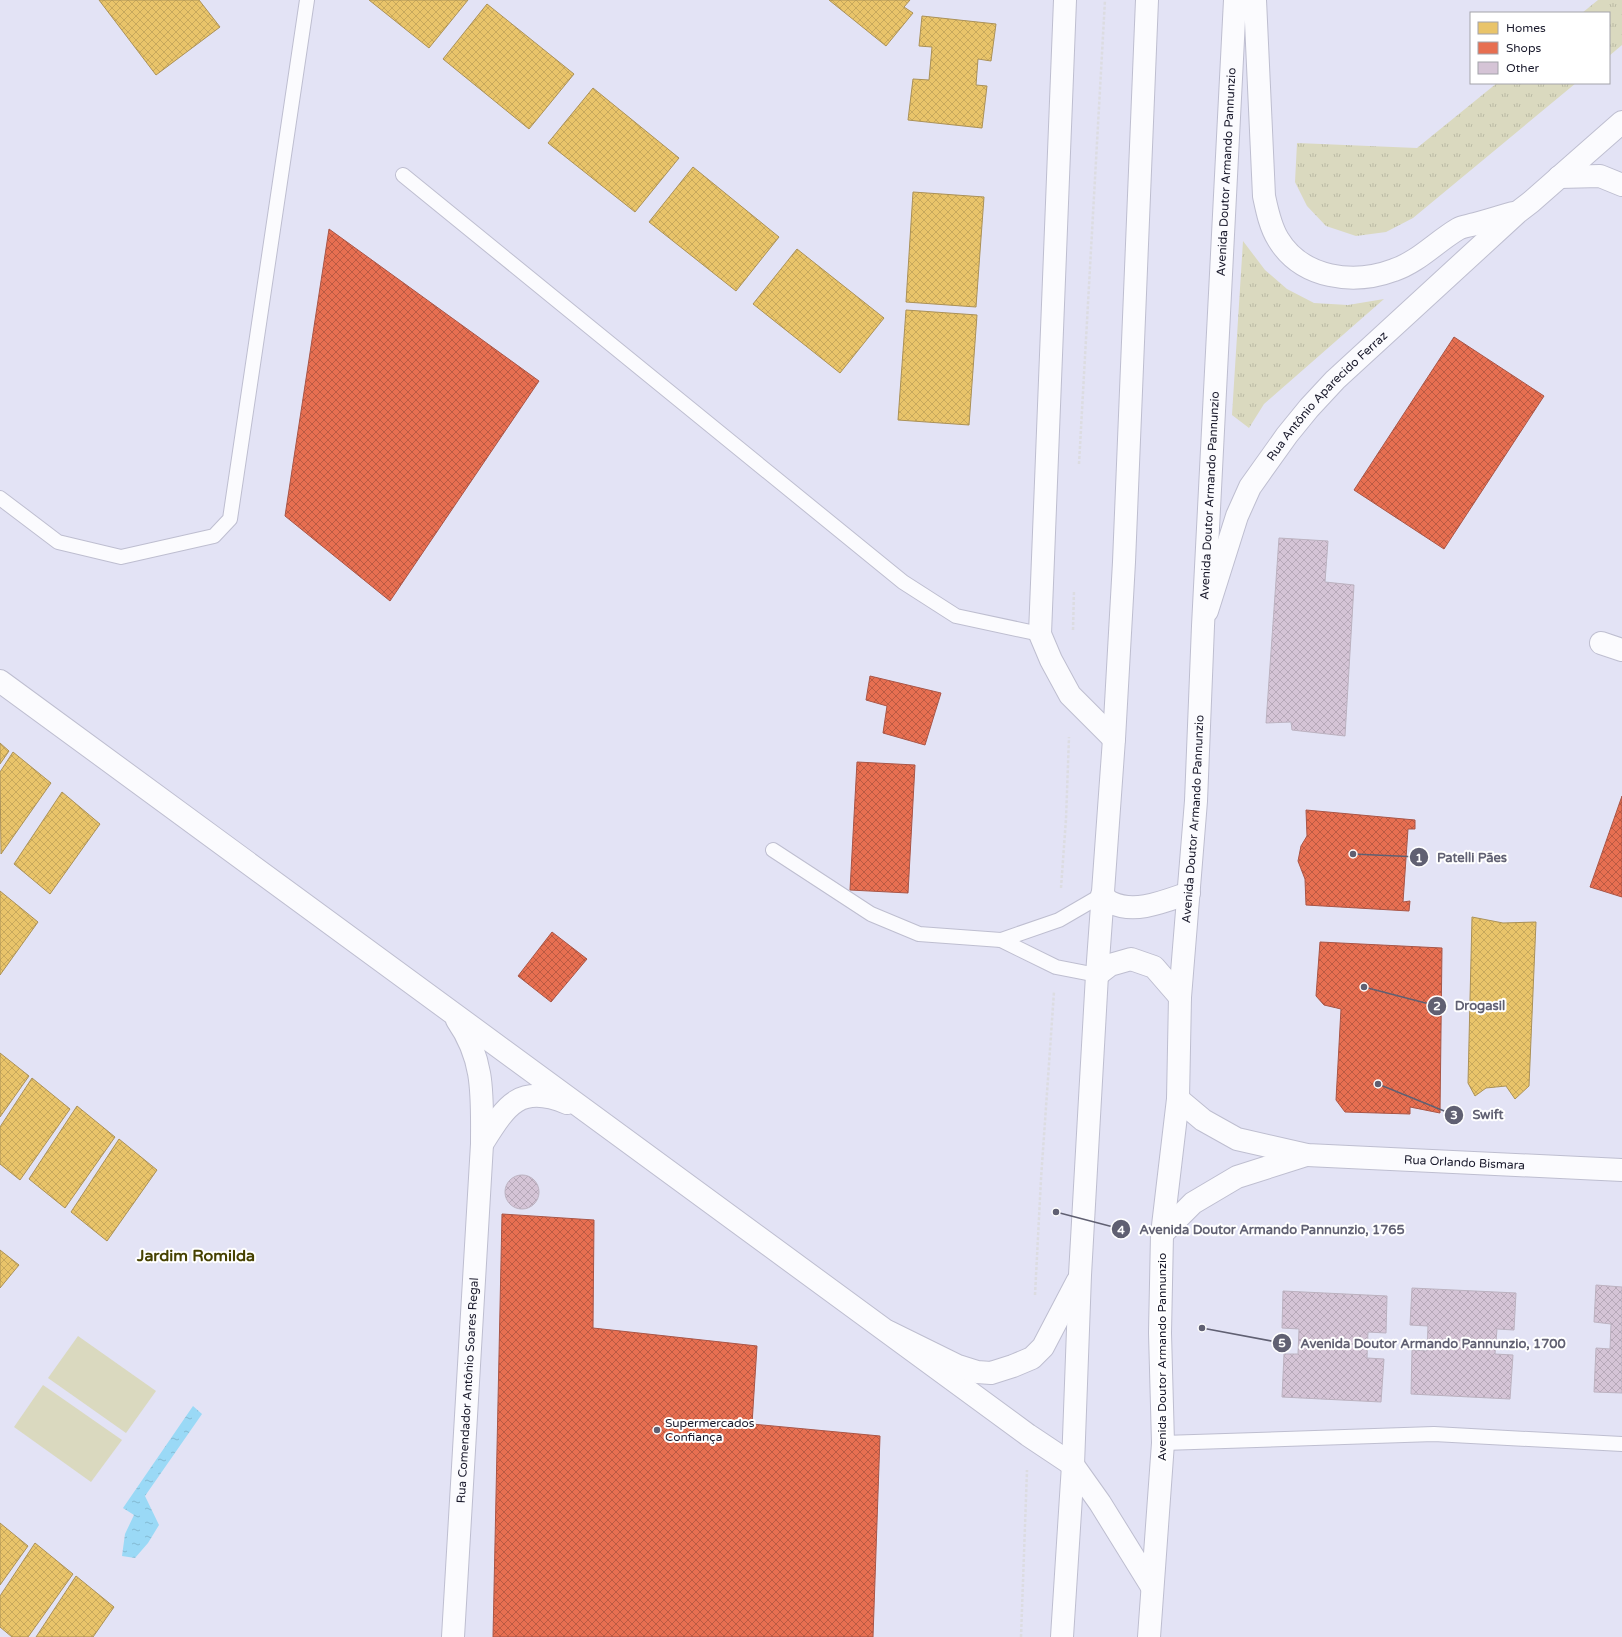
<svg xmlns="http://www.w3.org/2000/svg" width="1622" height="1637" font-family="'Varela Round',sans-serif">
<defs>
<pattern id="grass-tufts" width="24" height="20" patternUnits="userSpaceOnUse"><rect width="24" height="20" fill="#dad9bf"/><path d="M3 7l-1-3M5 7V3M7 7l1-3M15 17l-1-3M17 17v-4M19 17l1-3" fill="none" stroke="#babaa4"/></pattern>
<pattern id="water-ripples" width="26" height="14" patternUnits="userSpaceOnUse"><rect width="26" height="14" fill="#9ad9f6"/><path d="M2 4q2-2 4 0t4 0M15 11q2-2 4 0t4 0" fill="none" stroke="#84bad3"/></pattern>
<pattern id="homes-cross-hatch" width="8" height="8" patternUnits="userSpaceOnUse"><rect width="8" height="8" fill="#e9c46a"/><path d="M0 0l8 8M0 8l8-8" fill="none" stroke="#c7a85c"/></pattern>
<pattern id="shops-cross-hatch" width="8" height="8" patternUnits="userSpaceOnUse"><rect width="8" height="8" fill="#e76f51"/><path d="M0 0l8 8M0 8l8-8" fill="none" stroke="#ba5a43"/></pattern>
<pattern id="building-cross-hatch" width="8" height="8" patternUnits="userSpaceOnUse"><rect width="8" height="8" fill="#d5c4d6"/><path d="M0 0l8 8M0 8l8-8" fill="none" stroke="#b6a8b8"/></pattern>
</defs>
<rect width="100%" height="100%" fill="#e3e3f5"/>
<g fill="url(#grass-tufts)">
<polygon points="1598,0 1622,0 1622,45 1609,56 1609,13 1582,13"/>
<polygon points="1497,83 1576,83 1413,218 1386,232 1356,236 1326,226 1307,206 1295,182 1297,143 1417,148"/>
<polygon points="1243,241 1265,270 1287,289 1314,303 1348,305 1384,299 1264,404 1249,428 1232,415"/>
</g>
<g fill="#dad9bf">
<polygon points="78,1336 156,1391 126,1433 48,1378"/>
<polygon points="43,1385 122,1440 91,1482 14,1427"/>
</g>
<polygon fill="url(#water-ripples)" points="193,1406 202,1414 145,1496 159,1525 148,1543 135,1558 122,1556 125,1534 134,1515 123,1508"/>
<g fill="url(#homes-cross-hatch)" stroke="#ab9157">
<polygon points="99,0 199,0 220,27 156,75"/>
<polygon points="369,0 468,0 429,48"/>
<polygon points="829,0 910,0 904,7 913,13 886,46"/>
<polygon points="487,4 574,74 529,129 443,59"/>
<polygon points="922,16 996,24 991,61 978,59 976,85 987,86 982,128 908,120 913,79 929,80 932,47 919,46"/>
<polygon points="593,88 679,158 635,212 548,143"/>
<polygon points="693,167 779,237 736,291 649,222"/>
<polygon points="913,192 984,197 976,307 906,302"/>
<polygon points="797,249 884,318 840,373 753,304"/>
<polygon points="906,310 977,315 969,425 898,420"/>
<polygon points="0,743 9,751 0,764"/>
<polygon points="13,752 51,783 1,854 0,772"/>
<polygon points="62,792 100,824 50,894 14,864"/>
<polygon points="0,891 38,922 0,975"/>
<polygon points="1472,917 1503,923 1536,922 1529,1086 1515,1099 1506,1086 1486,1088 1475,1096 1468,1083"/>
<polygon points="0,1053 29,1076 0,1117"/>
<polygon points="32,1078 70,1109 20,1180 0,1164 0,1127"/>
<polygon points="77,1106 115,1137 65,1208 29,1179"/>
<polygon points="119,1139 157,1170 107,1241 71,1212"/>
<polygon points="0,1250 19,1265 0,1288"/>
<polygon points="0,1523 28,1546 0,1585"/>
<polygon points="35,1543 73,1574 28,1637 12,1637 0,1627 0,1596"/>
<polygon points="76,1576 114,1607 93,1637 36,1637"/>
</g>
<g fill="url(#shops-cross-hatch)" stroke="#a95546">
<polygon points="329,229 539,381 390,601 285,516"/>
<polygon points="1454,337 1544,396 1444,549 1354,490"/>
<polygon points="870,676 941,693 925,745 883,733 887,706 866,700"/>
<polygon points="857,762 915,765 908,893 850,890"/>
<polygon points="1622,796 1622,897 1590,887"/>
<polygon points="1306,810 1415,820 1415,829 1408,829 1403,902 1410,901 1409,911 1306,905 1305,879 1298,861 1301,846 1307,836"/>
<polygon points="552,932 587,959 551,1002 518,976"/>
<polygon points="1320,942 1442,948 1440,1113 1410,1107 1410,1114 1345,1112 1336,1100 1341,1009 1324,1005 1316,996"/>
<polygon points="502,1214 594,1220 593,1328 757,1346 752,1424 880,1436 873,1637 493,1637"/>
</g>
<g fill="url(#building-cross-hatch)" stroke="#bcb2c0">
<polygon points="1279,538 1328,541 1325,582 1354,585 1345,736 1292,730 1291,722 1266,723"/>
<circle cx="522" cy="1192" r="17"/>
<polygon points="1596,1285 1622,1287 1622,1393 1594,1392 1596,1348 1610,1349 1611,1324 1594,1322"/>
<polygon points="1412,1288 1516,1293 1514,1330 1497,1329 1495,1354 1513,1355 1510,1399 1411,1394 1412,1350 1427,1351 1428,1326 1410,1325"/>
<polygon points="1283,1291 1387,1296 1386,1333 1368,1332 1367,1358 1384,1359 1381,1402 1282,1397 1284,1354 1298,1354 1299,1329 1282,1328"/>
</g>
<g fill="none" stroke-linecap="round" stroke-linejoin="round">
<defs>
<g id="service">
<polyline points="403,175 903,582 956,616 1040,634"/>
<polyline points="0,498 58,542 121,557 214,536 230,519 307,0"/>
<polyline points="773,850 871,914 919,934 1001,940 1056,967 1097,975"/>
<polyline points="1001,940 1059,920 1102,895"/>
<polyline points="1163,1443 1434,1434 1622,1444"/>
</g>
<g id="minor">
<polyline points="1065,0 1040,634 1051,660 1070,695 1114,739"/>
<path d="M1255,0L1264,196C1267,210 1270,226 1278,239C1302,279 1354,285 1394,270C1418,262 1436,242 1458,229C1463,226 1469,226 1475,224C1488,220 1500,217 1513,213"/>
<polyline points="1559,177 1600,176 1622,185"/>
<path id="s1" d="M1207,611L1237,516L1250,487L1287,435L1309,408L1335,380L1518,212L1531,202L1622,122"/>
<polyline points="1601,643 1622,650"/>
<polyline points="0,681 1028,1435 1073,1465"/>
<path id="s2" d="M1178,1099L1203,1120L1237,1139L1307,1155L1622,1170"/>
<path d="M482,1144C506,1106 519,1083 567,1103"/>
<polyline points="1162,1234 1193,1203 1237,1177 1306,1155"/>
<path id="s3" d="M453,1637L482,1144C482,1097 485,1060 457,1020"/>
</g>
<g id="primary">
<path d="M1102,895C1105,897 1108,902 1112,903C1136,914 1165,901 1189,893"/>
<polyline points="1097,975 1110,965 1131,959 1154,967 1180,997"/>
<polyline points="889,1332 958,1366 977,1372 991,1373 1013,1366 1032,1358 1043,1347 1077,1282"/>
<polyline points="1073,1465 1100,1503 1152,1587"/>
<polyline points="1062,1637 1073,1465 1080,1275 1097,975 1114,739 1124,562 1147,0"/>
<path id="s4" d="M1149,1637L1163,1443L1160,1333L1162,1234L1178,1099L1180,997L1196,801L1203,626L1235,0"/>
</g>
</defs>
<use href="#service" stroke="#bebed0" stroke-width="16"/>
<use href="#minor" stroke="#bebed0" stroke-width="24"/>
<use href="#primary" stroke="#bebed0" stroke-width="24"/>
<g stroke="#dcdce1" stroke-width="2.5" stroke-dasharray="3 2" stroke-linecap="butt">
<polyline points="1079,464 1105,0"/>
<polyline points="1073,630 1074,591"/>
<polyline points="1061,888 1066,819 1069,737"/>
<polyline points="1035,1295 1041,1179 1054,992"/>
<polyline points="1021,1637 1027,1470"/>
</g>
<use href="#service" stroke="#fbfbfe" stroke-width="14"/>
<use href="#minor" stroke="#fbfbfe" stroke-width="22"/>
<use href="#primary" stroke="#fbfbfe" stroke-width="22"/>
</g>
<circle fill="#606072" stroke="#fff" stroke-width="1.5" cx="657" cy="1430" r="4"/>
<g text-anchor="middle" stroke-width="4" stroke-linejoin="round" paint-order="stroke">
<g font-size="12" fill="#19192b" stroke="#fff">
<text dy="4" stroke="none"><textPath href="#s4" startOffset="1468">Avenida Doutor Armando Pannunzio</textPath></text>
<text dy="4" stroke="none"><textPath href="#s1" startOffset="251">Rua Antônio Aparecido Ferraz</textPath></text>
<text dy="4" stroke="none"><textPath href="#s4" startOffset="1144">Avenida Doutor Armando Pannunzio</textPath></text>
<text dy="4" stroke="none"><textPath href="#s4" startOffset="820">Avenida Doutor Armando Pannunzio</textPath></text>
<text dy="4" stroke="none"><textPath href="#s2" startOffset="301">Rua Orlando Bismara</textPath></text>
<text transform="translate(1162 1357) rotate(-90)" y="4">Avenida Doutor Armando Pannunzio</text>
<text dy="4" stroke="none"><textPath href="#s3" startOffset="247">Rua Comendador Antônio Soares Regal</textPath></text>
</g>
<g font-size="12" fill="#19192b" stroke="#fff" text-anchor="start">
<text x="665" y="1427">Supermercados<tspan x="665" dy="14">Confiança</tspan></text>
</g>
<g font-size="16" font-weight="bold" fill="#464100" stroke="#fff">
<text x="196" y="1261">Jardim Romilda</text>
</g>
</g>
<path fill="none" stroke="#606072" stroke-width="1.5" d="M1353 854L1419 857M1364 987L1437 1006M1378 1084L1454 1115M1056 1212L1121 1229M1202 1328L1282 1343"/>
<g fill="#606072" stroke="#fff" stroke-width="1.5">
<circle cx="1353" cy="854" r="4"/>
<circle cx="1364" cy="987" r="4"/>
<circle cx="1378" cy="1084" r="4"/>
<circle cx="1056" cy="1212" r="4"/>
<circle cx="1202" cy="1328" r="4"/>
<circle cx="1419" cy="857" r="10"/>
<circle cx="1437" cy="1006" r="10"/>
<circle cx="1454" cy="1115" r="10"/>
<circle cx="1121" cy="1229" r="10"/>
<circle cx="1282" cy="1343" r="10"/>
</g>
<g font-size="12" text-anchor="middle" font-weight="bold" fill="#fff">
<text x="1419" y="862">1</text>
<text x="1437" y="1010">2</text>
<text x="1454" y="1119">3</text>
<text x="1121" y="1234">4</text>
<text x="1282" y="1347">5</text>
</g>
<g font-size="13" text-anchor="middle" font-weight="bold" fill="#606072" stroke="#fff" stroke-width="4" stroke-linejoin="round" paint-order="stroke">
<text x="1472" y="862">Patelli Pães</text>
<text x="1480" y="1010">Drogasil</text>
<text x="1488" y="1119">Swift</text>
<text x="1272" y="1234">Avenida Doutor Armando Pannunzio, 1765</text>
<text x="1433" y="1348">Avenida Doutor Armando Pannunzio, 1700</text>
</g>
<rect x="1470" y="12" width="140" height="72" fill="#ffffff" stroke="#a3a3aa"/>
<rect x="1478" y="22" width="20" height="12" fill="#e9c46a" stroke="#a3a3aa"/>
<text x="1506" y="32" font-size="12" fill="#19192b">Homes</text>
<rect x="1478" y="42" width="20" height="12" fill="#e76f51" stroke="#a3a3aa"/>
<text x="1506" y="52" font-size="12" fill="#19192b">Shops</text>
<rect x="1478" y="62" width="20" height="12" fill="#d5c4d6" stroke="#a3a3aa"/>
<text x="1506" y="72" font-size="12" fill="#19192b">Other</text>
</svg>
